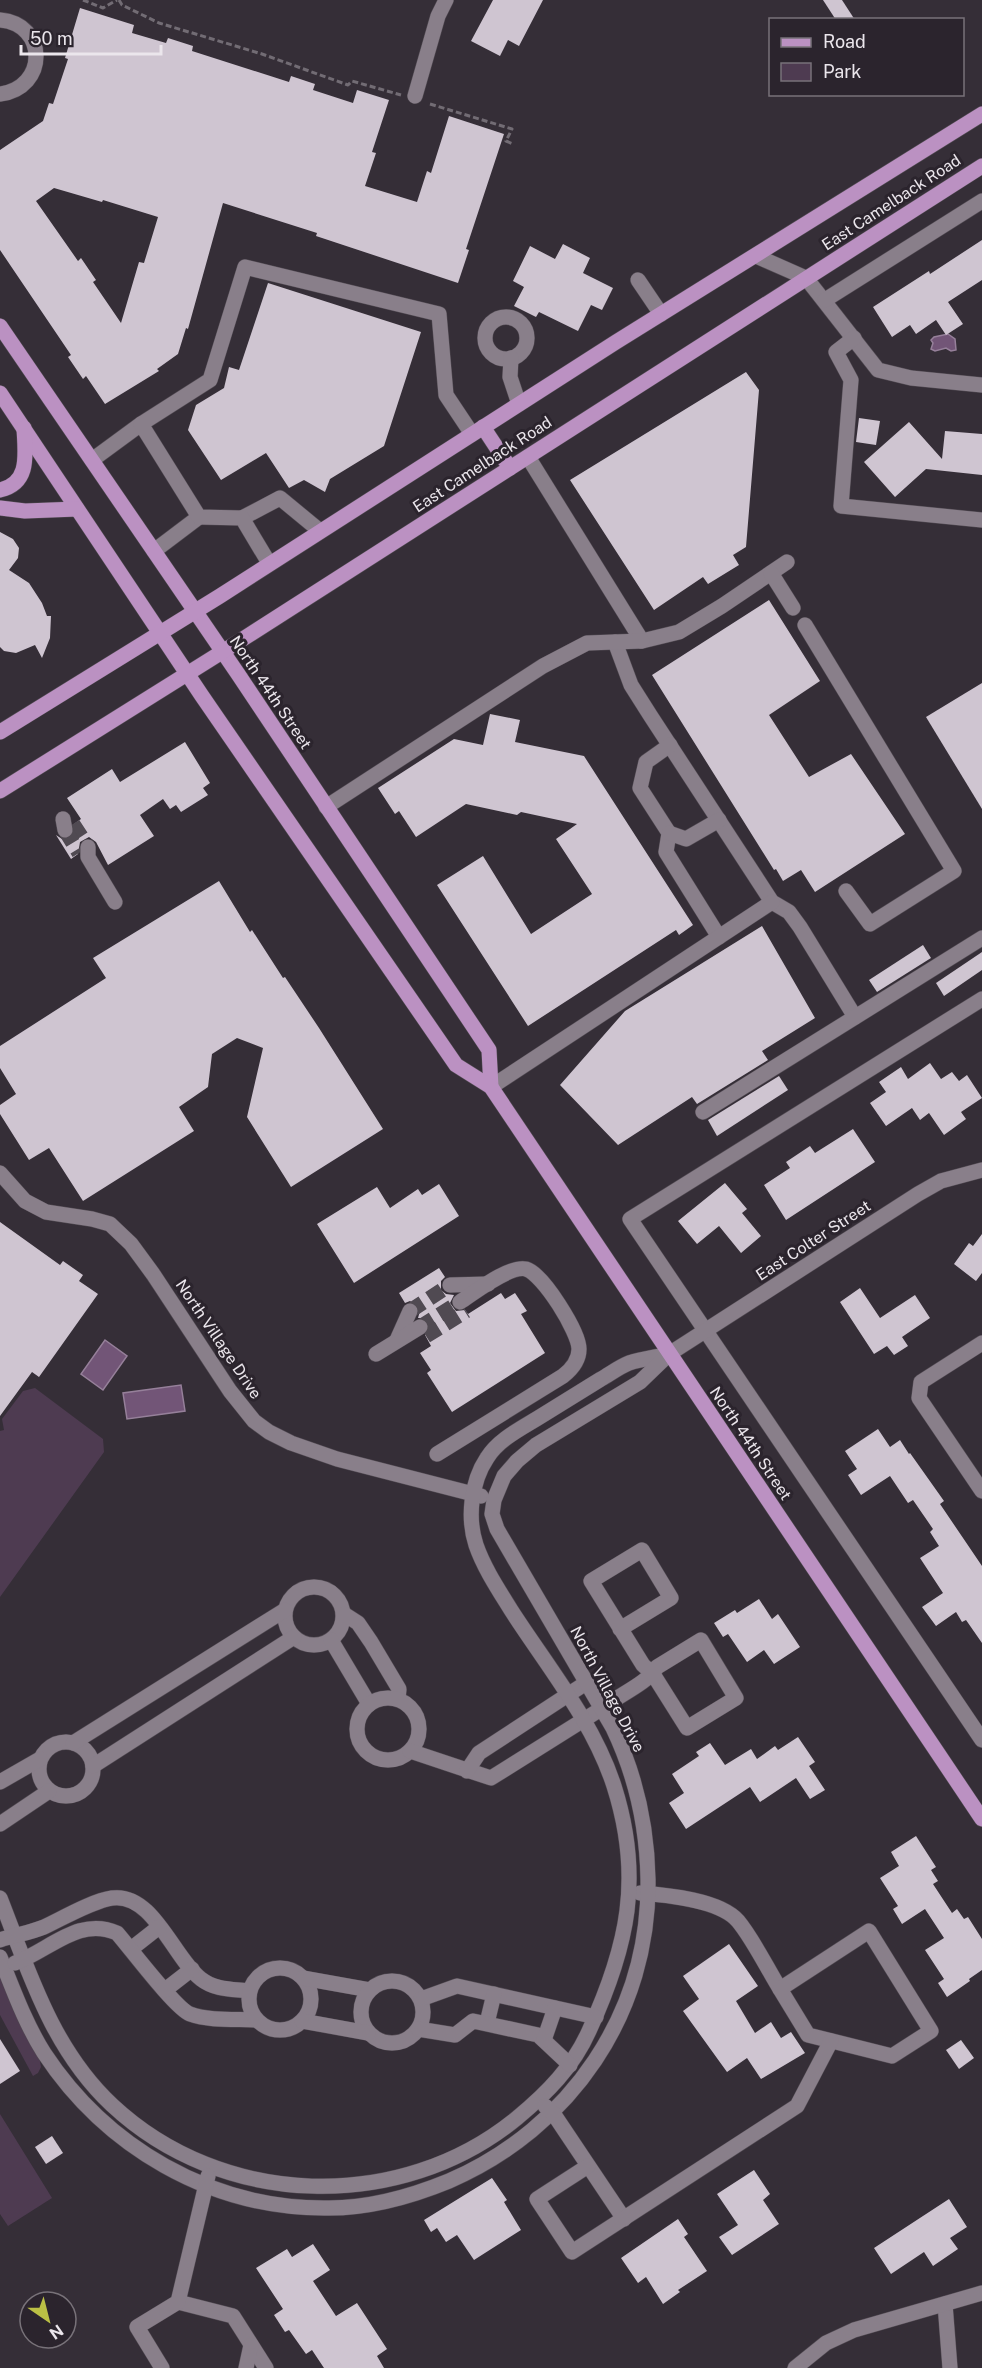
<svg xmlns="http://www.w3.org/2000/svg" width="982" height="2368" font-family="'Public Sans',sans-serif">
<rect width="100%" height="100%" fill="#352e37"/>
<g fill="#4e3b51">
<polygon points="35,1388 103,1439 104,1452 0,1597 0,1431 4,1430 2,1419 23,1391"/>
<polygon points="0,1970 39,2055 41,2067 38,2073 33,2076 0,2015"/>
<polygon points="0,2114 52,2198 8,2226 0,2214"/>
</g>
<g fill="#725577" stroke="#96809a" stroke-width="1.5">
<polygon points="948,334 955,339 956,350 951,351 946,348 935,351 931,349 933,343 931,340 934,337"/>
<polygon points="105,1340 127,1356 103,1390 81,1374"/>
<polygon points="181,1385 185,1411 127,1419 123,1393"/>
</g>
<g fill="#cfc5d1" fill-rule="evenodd">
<polygon points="493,0 543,0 519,46 508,40 500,56 471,41"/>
<polygon points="823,0 842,0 855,20 836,20"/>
<path d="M80,8L134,25L132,33L166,43L168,38L193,46L192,51L289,82L291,76L315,84L313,90L353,103L357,90L389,100L372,152L376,153L365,186L417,202L427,171L431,173L449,116L504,134L466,249L469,250L458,283L316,236L317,233L223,203L188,329L186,328L178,354L157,369L159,371L105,404L86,376L83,379L68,357L71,355L0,250V150L43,121L49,103L53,104L68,59L65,58ZM54,188L102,202L103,200L158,217L144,263L139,262L121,323L93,282L96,280L81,258L78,261L36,201Z"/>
<polygon points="982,240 982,280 948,302 963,324 946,335 936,320 916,334 910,325 892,337 873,307 929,271 930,274"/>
<polygon points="563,244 590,258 583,273 613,288 602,310 591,305 578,331 539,312 536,317 514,306 524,287 513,281 530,246 555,259"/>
<polygon points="268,283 421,332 384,446 330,479 325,492 304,480 289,488 266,453 221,480 188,430 196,405 224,388 229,367 239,370"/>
<polygon points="746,372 759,390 746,547 733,555 739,565 708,584 703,577 654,610 570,480"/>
<polygon points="859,418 880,421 876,445 856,442"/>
<polygon points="909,422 942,459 945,431 982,434 982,475 926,469 895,497 864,462"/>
<polygon points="0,532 13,539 19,548 18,558 9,570 29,583 42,603 47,616 51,616 50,638 42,658 35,645 16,653 4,651 0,647"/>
<polygon points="769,600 820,681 769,715 809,777 851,754 905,834 815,892 801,870 783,881 776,869 774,870 652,675"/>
<polygon points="982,683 982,809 926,717"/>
<polygon points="490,714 520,720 515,742 584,756 693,925 679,935 676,930 528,1026 437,885 483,856 531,934 592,894 556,839 577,824 521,812 517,815 466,804 416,837 399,811 395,814 378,788 454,739 483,745"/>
<polygon points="185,742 210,783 203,788 208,795 181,812 176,805 170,809 163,799 140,815 154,836 108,865 96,842 89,837 80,842 78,854 71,859 56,835 62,839 71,838 74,833 74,824 81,819 67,798 112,769 120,782"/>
<polygon points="219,881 250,932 252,930 283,978 285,977 319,1028 383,1129 291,1187 247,1117 263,1048 237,1038 212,1054 208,1087 179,1107 194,1131 83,1201 49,1148 29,1160 0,1114 0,1105 16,1094 0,1068 0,1046 106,978 93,958"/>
<polygon points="762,926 815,1018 762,1051 768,1060 697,1104 692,1097 618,1145 560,1085 625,1011"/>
<polygon points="923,945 931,958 877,992 869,980"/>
<polygon points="982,952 982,970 944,996 936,983"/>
<polygon points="930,1063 941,1079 952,1072 959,1081 967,1075 982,1098 961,1112 966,1119 944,1135 929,1113 920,1120 912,1108 886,1126 870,1103 886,1092 879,1082 901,1067 908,1079"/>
<polygon points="779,1076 788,1090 717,1136 708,1120"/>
<polygon points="853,1129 875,1162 786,1220 764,1185 790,1168 786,1162 810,1146 815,1153"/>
<polygon points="725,1183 747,1209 742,1213 761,1236 741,1253 719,1226 697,1244 678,1221"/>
<polygon points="439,1184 459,1216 354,1283 317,1224 377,1187 390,1208 418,1189 422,1195"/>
<polygon points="0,1222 60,1265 63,1261 83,1275 79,1281 98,1294 39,1377 32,1372 0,1416"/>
<polygon points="982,1234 982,1273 976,1281 954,1264 969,1243 973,1246"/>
<polygon points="439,1268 445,1277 441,1281 441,1290 446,1294 454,1295 450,1303 456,1311 465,1310 468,1314 501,1293 505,1299 515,1293 527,1311 521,1314 545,1353 452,1412 427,1373 431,1370 420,1353 431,1346 425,1335 429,1331 429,1322 424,1318 418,1318 420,1311 417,1305 410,1301 405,1303 399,1293"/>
<polygon points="860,1288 880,1318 915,1295 930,1318 902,1337 908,1346 894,1355 887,1346 874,1354 840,1302"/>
<polygon points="878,1429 890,1447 900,1440 909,1454 910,1453 944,1501 940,1504 982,1566 982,1643 966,1620 962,1622 956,1612 936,1626 922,1607 943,1593 920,1558 939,1546 930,1532 933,1529 913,1500 908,1503 890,1476 861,1495 848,1475 857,1469 845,1451"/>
<polygon points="759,1599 772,1619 778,1614 800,1647 774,1664 764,1650 747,1662 728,1634 723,1637 714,1623 735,1610 737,1613"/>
<polygon points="798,1737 815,1762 809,1766 825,1790 810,1799 796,1778 760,1802 750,1787 686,1829 669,1803 684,1793 672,1774 699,1756 696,1752 710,1743 725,1765 751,1749 757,1759 775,1746 778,1750"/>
<polygon points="916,1836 936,1867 931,1870 938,1881 933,1884 952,1913 957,1909 964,1919 968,1917 982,1939 982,1970 969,1979 970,1981 947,1997 938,1983 944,1979 925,1950 944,1938 925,1909 902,1924 893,1909 898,1906 880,1878 899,1866 891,1852"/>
<polygon points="729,1944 758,1986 736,2001 755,2033 771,2022 781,2038 791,2032 805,2053 761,2079 747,2058 727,2072 683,2011 699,1999 683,1976"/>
<polygon points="0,2039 20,2071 0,2084"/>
<polygon points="961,2040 974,2058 959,2069 946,2050"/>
<polygon points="52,2136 63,2153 46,2164 35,2147"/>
<polygon points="754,2170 770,2194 763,2200 779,2224 732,2255 719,2237 738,2225 717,2194"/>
<polygon points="492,2178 507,2200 504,2202 521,2230 474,2260 457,2235 446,2242 437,2228 431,2232 424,2220"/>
<polygon points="949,2199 967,2227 950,2238 958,2249 933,2266 924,2252 891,2274 874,2248"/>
<polygon points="678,2219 688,2234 684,2237 707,2271 678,2290 680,2292 663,2304 646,2277 638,2283 621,2258"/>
<polygon points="313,2244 330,2270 313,2281 336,2316 357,2303 387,2349 377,2356 384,2368 324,2368 312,2350 306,2354 289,2330 285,2332 274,2315 283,2309 256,2268 287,2249 292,2257"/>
</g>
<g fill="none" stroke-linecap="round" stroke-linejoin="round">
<g stroke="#504a52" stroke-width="15" stroke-dasharray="15 8" stroke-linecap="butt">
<polyline points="73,824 88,847"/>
<polyline points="65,830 79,853"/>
<polyline points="410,1311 450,1285"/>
<polyline points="420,1327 460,1302"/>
<polyline points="426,1336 466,1311"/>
</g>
<defs>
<g id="minor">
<path d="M0,20C48,24 48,88 0,94"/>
<polyline points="415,96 438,16 446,0"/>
<polyline points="756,256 806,278 878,370 911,378 982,385"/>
<polyline points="638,280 661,314"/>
<polyline points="825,300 982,201"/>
<circle cx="506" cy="338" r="21"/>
<polyline points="854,338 836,352 851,380 841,506 982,520"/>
<polyline points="511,358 510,377 519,404"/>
<polyline points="528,457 642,641 679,632 722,606 787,562"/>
<polyline points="92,460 141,424"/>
<polyline points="242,518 280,498 320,531"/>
<polyline points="154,551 199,517"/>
<polyline points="269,563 242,518 199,517 141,424 210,380 245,267 439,314 446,395 472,434"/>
<polyline points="771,573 793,608"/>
<polyline points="805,625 954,871 870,924 846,891"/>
<polyline points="615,642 631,685 650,715 772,902 789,912 800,927 855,1017"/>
<polyline points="670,745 646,762 640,788 669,833 666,852 719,937"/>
<polyline points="326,807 543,666 587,643 642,641"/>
<polyline points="63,819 65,830"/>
<polyline points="669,833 686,839 719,820"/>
<polyline points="88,847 88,857 115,902"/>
<polyline points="982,999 630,1219 982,1740"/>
<polyline points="491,1087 772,902"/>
<polyline points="703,1112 982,938"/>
<polyline points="0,1173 25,1201 46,1212 92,1219 110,1224 131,1244 153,1274 230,1391 254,1421 269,1432 291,1443 337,1459 481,1496"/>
<polyline points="450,1285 488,1284"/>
<polyline points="397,1340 410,1311"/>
<polyline points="982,1343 921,1382 919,1398 982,1491"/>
<polyline points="376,1354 420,1327"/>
<path d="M437,1454L563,1376C572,1369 579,1361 579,1349C579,1332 543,1274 526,1269C509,1265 474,1293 460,1302"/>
<circle cx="314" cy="1616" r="29"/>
<polyline points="344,1614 358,1623 371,1642 399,1689 398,1699"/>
<polyline points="331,1640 369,1704"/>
<circle cx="388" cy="1729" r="31"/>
<circle cx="66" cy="1769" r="27"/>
<polyline points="73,1743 285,1610"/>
<path d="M410,1751L491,1778L601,1709C617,1696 648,1683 657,1667L701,1640L736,1698L687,1728L653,1674L643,1665L591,1581L642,1550L671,1598L620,1629"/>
<polyline points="93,1766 294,1637"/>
<polyline points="467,1771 479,1753 586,1683"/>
<polyline points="0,1782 40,1759"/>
<polyline points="0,1824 49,1791"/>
<path d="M640,1893C667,1895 720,1900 738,1921C753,1939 767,1968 780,1989"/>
<path d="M0,1898C29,1972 52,2049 112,2105C222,2208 400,2214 517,2118C547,2093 573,2067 589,2031C628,1946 643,1877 614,1786C593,1721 547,1666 511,1610C498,1589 484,1568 476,1545C467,1518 471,1482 487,1458C498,1440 520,1429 538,1418C559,1405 580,1392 601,1379C610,1374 619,1367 629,1363C642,1359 656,1357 669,1354"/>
<polygon points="869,1931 931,2031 892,2056 808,2035 780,1989"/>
<path d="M0,1940C14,1935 30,1933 44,1927C63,1918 92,1901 112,1898C153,1892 174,1959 201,1979C215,1990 232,1989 249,1991"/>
<polyline points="131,1949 159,1927"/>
<path d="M0,1957C13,1989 25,2023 44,2053C106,2147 210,2208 324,2208C367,2209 410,2197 449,2181C571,2128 650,2013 648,1879C647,1825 636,1776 613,1728L497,1529L492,1514L494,1500L504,1476L517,1461L536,1445L640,1382L669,1354L918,1194L941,1181L982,1170"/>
<path d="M15,1963C50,1950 79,1916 117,1933C131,1949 175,2008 190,2014C209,2021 235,2019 256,2020"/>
<circle cx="280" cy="1999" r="31"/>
<polyline points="303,1978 370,1990"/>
<circle cx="392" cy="2012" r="31"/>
<polyline points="165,1990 192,1969"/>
<polyline points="421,1999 457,1986 596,2017"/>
<polyline points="302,2021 368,2033"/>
<polyline points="487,2023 494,1994"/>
<polyline points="418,2029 455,2035 473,2021 538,2035 570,2065"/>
<polyline points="544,2040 555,2008"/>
<polyline points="545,2106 553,2113 624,2219"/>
<polyline points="588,2166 537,2199 572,2252 797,2106 831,2041"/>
<polyline points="178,2302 233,2316 266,2368"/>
<polyline points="945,2304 950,2368"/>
<polyline points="162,2368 137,2327 178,2302 208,2176"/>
<polyline points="246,2368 251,2345"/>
<polyline points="795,2368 826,2343 854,2330 982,2293"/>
</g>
<g id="major">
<polyline points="0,326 238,674 489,1050 491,1087"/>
<polyline points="0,393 202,696 456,1065 491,1087 982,1819"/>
<polyline points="483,427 510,468"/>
<path d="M0,490C31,483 25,453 24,428"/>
<polyline points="0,508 25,511 77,509"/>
<polyline points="0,732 220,596 616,342 982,114"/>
<polyline points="0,791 246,637 982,166"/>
</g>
</defs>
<use href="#minor" stroke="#534c54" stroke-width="16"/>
<use href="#major" stroke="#534c54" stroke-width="16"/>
<g stroke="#726c74" stroke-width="3" stroke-dasharray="6 3" stroke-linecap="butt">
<polyline points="83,0 103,8 117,0"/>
<polyline points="119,0 122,5 159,23 262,54 348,85 352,81 401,95"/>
<polyline points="430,104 512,129 506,141 513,144"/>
</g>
<use href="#minor" stroke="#897f8a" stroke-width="15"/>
<use href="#major" stroke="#bb91c2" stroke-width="15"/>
</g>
<g text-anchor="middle" stroke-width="6" stroke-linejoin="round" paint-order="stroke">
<g font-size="16" fill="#ebe6ec" stroke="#2b242d">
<text transform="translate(891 202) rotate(-33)" y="6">East Camelback Road</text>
<text transform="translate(482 464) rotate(-33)" y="6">East Camelback Road</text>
<text transform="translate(271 692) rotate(56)" y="6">North 44th Street</text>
<text transform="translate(813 1240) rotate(-33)" y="6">East Colter Street</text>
<text transform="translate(219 1339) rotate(56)" y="6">North Village Drive</text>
<text transform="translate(751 1443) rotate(56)" y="6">North 44th Street</text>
<text transform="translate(608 1689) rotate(62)" y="6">North Village Drive</text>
</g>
</g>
<rect x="769" y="18" width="195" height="78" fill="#2b242d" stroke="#787279" stroke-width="1.5"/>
<rect x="781" y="38" width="30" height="9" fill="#bb91c2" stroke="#787279" stroke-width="1.5"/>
<text x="823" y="48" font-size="18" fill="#ebe6ec">Road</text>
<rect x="781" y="63" width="30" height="18" fill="#4e3b51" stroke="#787279" stroke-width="1.5"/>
<text x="823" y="78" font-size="18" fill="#ebe6ec">Park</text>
<g transform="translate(48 2320) rotate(145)"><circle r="28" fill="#2b242d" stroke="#787279" stroke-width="1.5"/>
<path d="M0-4.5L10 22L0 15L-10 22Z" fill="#bbc045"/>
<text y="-9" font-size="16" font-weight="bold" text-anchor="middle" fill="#ebe6ec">N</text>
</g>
<path d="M21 45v9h140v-9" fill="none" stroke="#ebe6ec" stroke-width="3"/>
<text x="30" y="45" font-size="18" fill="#ebe6ec" stroke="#2b242d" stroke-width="4.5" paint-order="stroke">50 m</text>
</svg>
